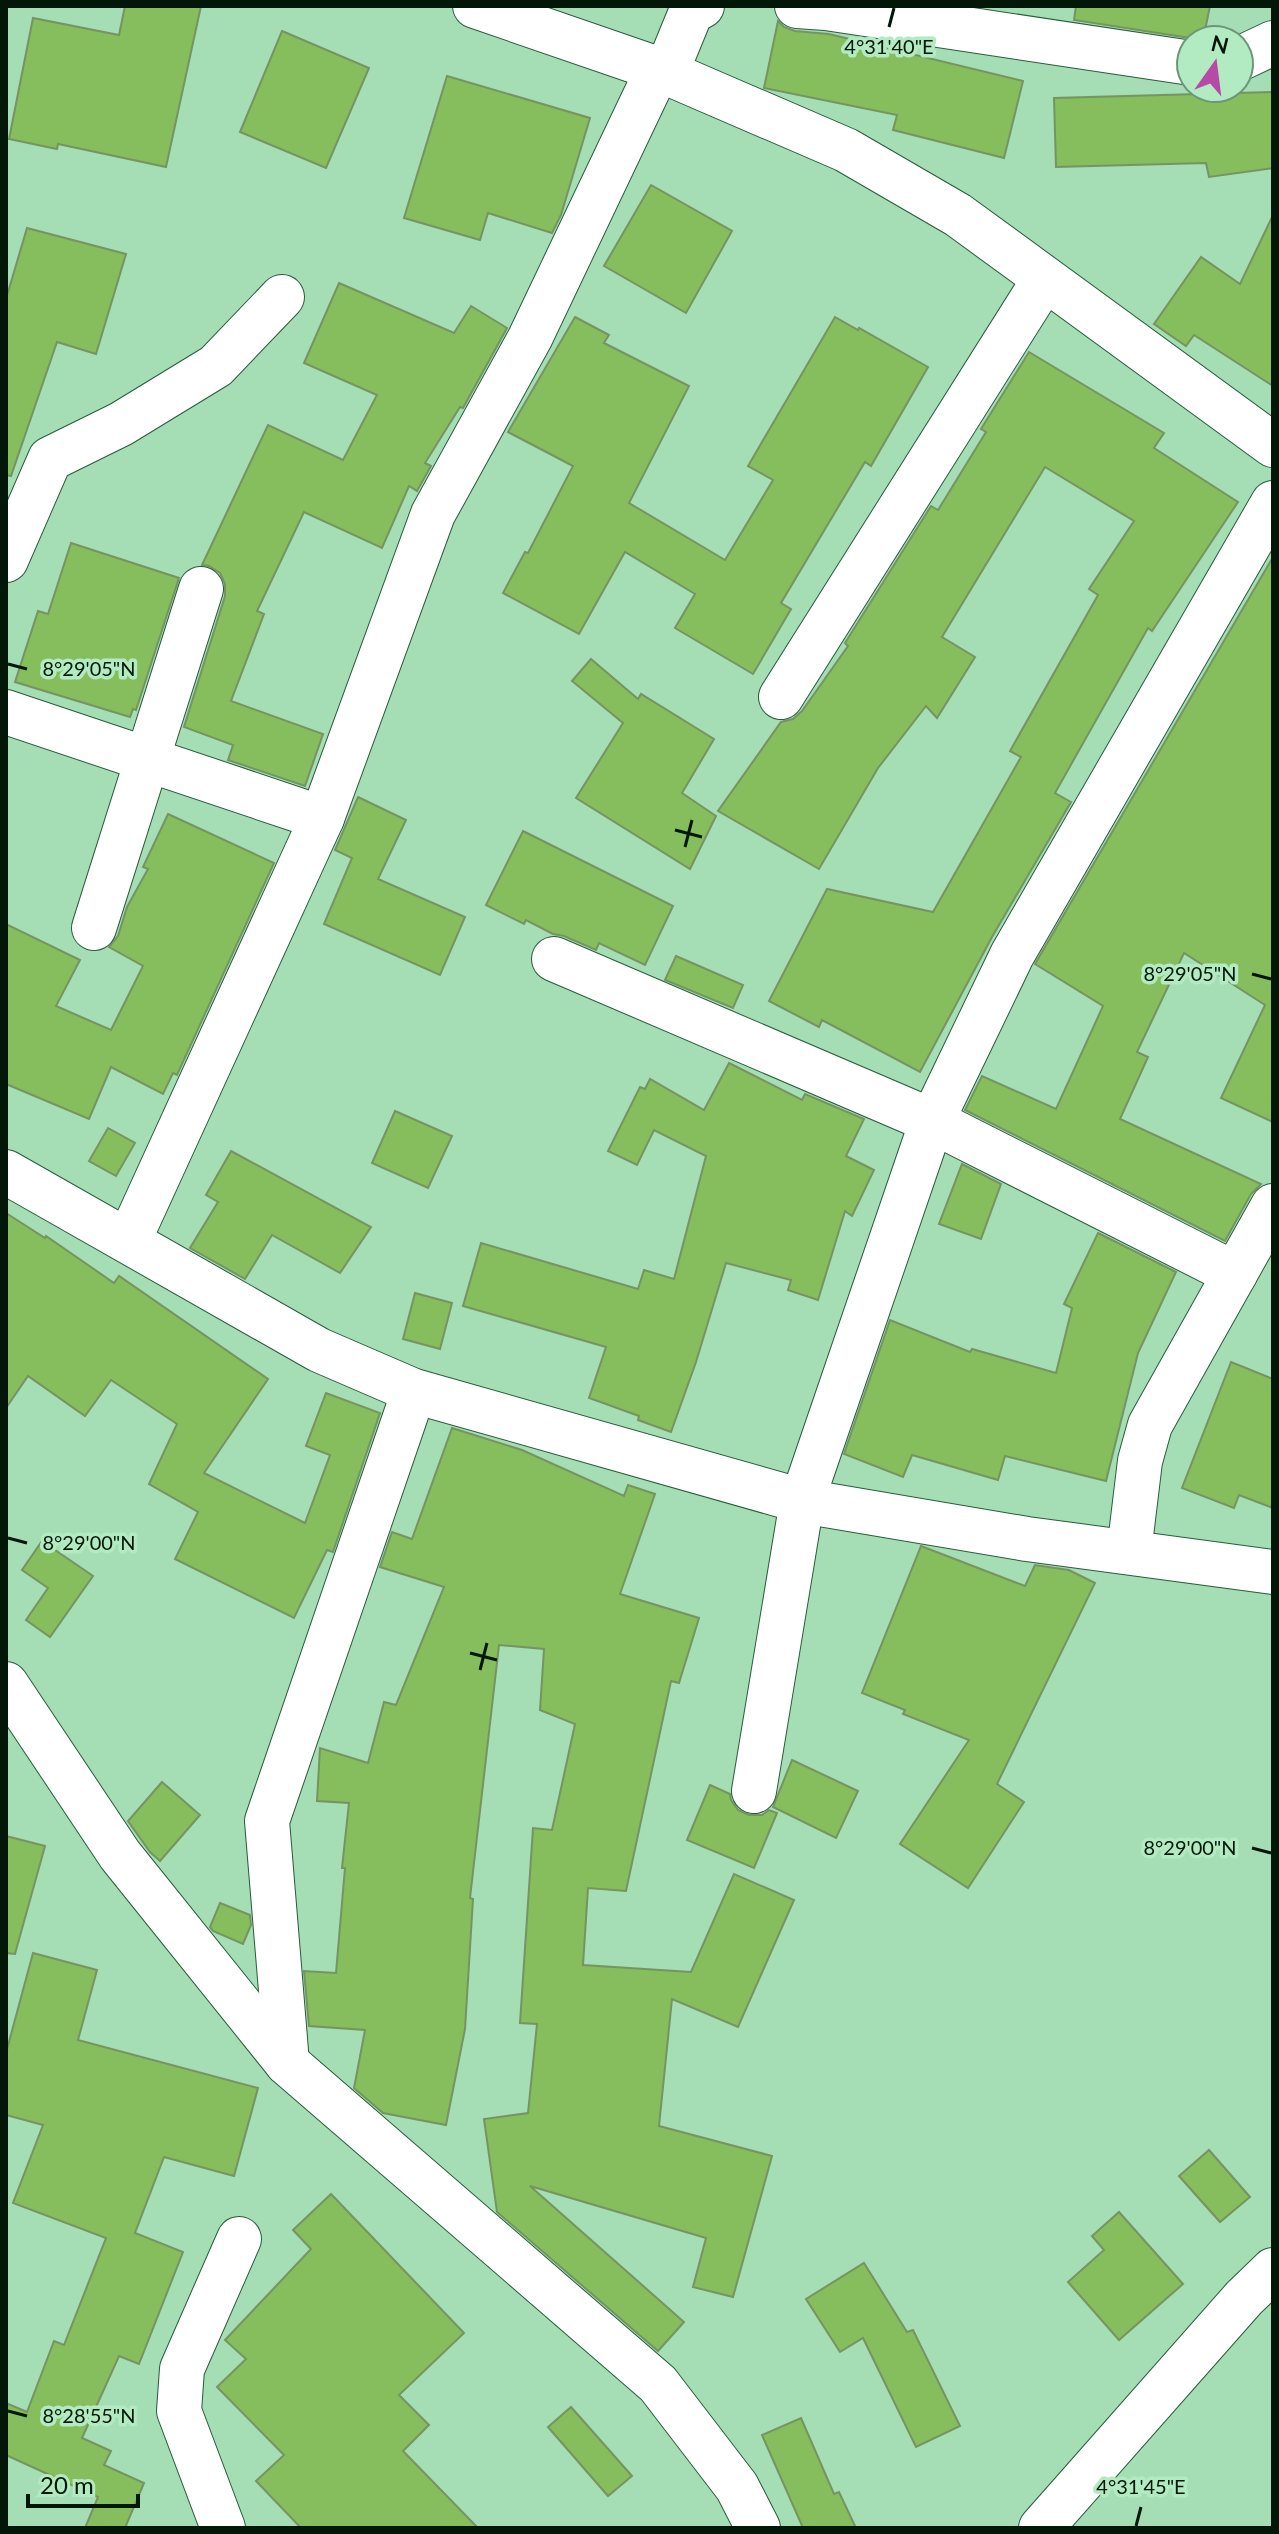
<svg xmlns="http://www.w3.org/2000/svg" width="1279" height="2534" font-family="Lato,sans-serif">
<rect width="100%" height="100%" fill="#a5ddb5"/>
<g fill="#86bd5d" stroke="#769462" stroke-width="2">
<polygon points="125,6 201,6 166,167 58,144 57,149 9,139 33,18 119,35"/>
<polygon points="1076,6 1210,6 1203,40 1074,20"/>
<polygon points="778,21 784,27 795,31 829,34 1023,81 1004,158 893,130 897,115 764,88"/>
<polygon points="282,31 369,68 326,168 240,132"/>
<polygon points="447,76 590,118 561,215 552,233 488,213 480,240 404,218"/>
<polygon points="1273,92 1273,168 1209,177 1206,163 1056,167 1054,98"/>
<polygon points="651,185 732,231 686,313 604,266"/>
<polygon points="1273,215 1273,386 1194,335 1186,346 1154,324 1201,257 1240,284"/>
<polygon points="27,228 126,254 96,354 57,342 11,476 6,475 6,299"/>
<polygon points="339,283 454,333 471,306 507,328 463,408 460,407 425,463 431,466 417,491 409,486 382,548 304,512 257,611 264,614 231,701 323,734 305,786 228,760 233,745 184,727 225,596 225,584 220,573 209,566 202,565 268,425 343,460 377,395 304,363"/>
<polygon points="575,317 609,335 604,343 689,386 629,503 725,560 773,480 748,466 835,317 858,330 859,328 928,367 871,466 865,462 781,603 791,609 753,674 675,628 695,594 625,552 579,634 503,593 525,552 528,553 573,466 508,432"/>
<polygon points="1029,352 1164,433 1154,448 1238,502 1152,631 1148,628 1055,793 1071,802 992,937 920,1072 822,1020 819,1027 769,1001 827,889 933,912 1021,757 1010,751 1098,595 1089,589 1134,521 1045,467 942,637 975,657 937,718 926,706 878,768 819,869 718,811 781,722 793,719 802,711 848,646 845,643 931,506 938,510 986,432 981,429"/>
<polygon points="71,543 179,578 136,710 133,709 130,717 15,682 38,611 48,614"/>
<polygon points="1273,557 1273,1122 1221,1098 1265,1005 1184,953 1137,1052 1148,1057 1120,1119 1261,1184 1251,1194 1225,1241 965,1110 982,1076 1056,1109 1103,1006 1035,964"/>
<polygon points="591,659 638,699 641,694 714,739 682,793 716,816 690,869 576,798 623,723 572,681"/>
<polygon points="358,797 406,820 378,879 465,917 440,975 324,924 352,858 335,850"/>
<polygon points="168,814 274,863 177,1075 173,1073 163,1094 111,1067 89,1119 6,1084 6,924 80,960 56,1006 111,1030 143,966 109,947 118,936 127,907 148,869 143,867"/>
<polygon points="523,831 673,906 645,965 599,943 596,950 564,936 553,934 526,920 524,924 486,905"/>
<polygon points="676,956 743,985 733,1008 665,980"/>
<polygon points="729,1063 802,1100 805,1094 864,1119 846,1156 874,1170 852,1216 845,1211 818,1300 788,1290 791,1280 726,1263 696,1362 671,1432 638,1420 639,1416 589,1398 606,1347 463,1306 481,1243 638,1289 644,1270 674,1279 706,1156 654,1130 637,1165 608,1151 640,1087 645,1089 650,1079 704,1110"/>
<polygon points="395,1111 452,1136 428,1188 372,1163"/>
<polygon points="108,1128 135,1143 116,1176 89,1161"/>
<polygon points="231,1151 371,1227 340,1273 272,1235 245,1279 190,1248 218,1202 206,1195"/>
<polygon points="962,1164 1001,1184 981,1239 939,1224"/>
<polygon points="6,1213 45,1238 46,1236 114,1283 119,1276 268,1379 204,1473 305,1523 330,1455 306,1446 326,1393 380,1413 333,1552 327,1550 294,1618 175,1559 198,1512 149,1484 177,1424 111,1380 85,1416 28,1376 6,1408"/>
<polygon points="1098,1233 1176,1272 1138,1353 1106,1481 1005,1456 998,1480 912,1455 903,1477 844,1454 890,1320 970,1352 972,1349 1056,1373 1072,1308 1064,1304"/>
<polygon points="415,1293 452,1303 440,1349 403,1339"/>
<polygon points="1231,1362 1273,1379 1273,1508 1239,1495 1234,1508 1182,1488"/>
<polygon points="452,1428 522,1450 624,1496 628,1485 655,1494 620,1594 699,1618 679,1683 671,1681 626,1891 588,1888 583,1965 691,1972 734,1874 794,1900 738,2027 672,1999 659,2126 772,2156 733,2297 693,2287 706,2238 530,2186 684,2322 658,2351 497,2212 484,2119 528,2113 537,2024 520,2023 533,1828 552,1830 575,1724 540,1710 544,1649 499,1645 470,1898 473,1899 465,2029 446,2125 383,2113 354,2088 365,2030 309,2026 304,1971 336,1973 345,1868 342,1868 349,1803 317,1801 320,1748 368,1763 384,1702 396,1705 444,1587 380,1567 392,1532 412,1539"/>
<polygon points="42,1541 93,1576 50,1637 26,1620 48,1588 22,1570"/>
<polygon points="921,1546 1025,1586 1035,1565 1069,1570 1095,1583 997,1784 1024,1802 968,1888 900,1844 969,1740 903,1714 905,1710 862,1693"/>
<polygon points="792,1760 858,1791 836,1838 773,1807"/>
<polygon points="162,1782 200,1815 160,1861 150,1852 128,1821"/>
<polygon points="710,1785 730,1794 731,1800 738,1810 749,1815 762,1815 769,1810 777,1813 754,1868 687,1840"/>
<polygon points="6,1836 45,1846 15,1954 6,1953"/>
<polygon points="220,1903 250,1915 251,1925 243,1944 213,1931 210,1927"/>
<polygon points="33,1953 97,1970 78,2040 258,2088 234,2176 164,2157 135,2233 183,2252 139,2364 119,2356 82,2438 111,2451 104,2465 144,2483 125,2528 85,2528 98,2497 6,2455 6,2403 27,2412 54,2341 64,2345 106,2238 13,2203 43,2125 6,2115 6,2053"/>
<polygon points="1209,2150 1250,2197 1220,2222 1179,2176"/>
<polygon points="331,2194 464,2333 399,2395 429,2425 403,2451 478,2528 301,2528 256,2481 284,2455 217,2387 246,2359 225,2340 311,2249 293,2230"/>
<polygon points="1119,2212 1183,2284 1119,2340 1068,2282 1104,2250 1092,2236"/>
<polygon points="864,2263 907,2332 913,2330 960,2426 916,2447 863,2338 840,2352 806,2299"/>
<polygon points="571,2407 632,2476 608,2496 548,2427"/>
<polygon points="801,2418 834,2494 839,2492 856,2528 803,2528 762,2435"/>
</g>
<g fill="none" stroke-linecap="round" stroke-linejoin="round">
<defs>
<g id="minor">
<polyline points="475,6 658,69 846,150 958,215 1273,445"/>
<polyline points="797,6 826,8 1191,63"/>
<polyline points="1239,59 1273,43"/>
<polyline points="666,73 691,12 702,6"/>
<polyline points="6,560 50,459 121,424 216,366 282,297"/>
<polyline points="781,697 1044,280"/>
<polyline points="6,712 322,818"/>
<polyline points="94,928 201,589"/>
<polyline points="554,959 932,1121 1235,1274"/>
<polyline points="6,1172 319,1350 414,1391 802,1501 1027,1539 1273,1572"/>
<polyline points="129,1240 322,818 433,514 530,338 658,69"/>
<polyline points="1129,1552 1140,1461 1150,1425 1273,1206"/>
<polyline points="6,1684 120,1855 287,2063 658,2384 737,2487 758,2528"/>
<polyline points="754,1791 802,1501 932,1121 1012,955 1273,503"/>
<polyline points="287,2063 267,1821 414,1391"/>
<polyline points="223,2528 179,2411 182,2369 239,2239"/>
<polyline points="1041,2528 1244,2298 1273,2270"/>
</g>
</defs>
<use href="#minor" stroke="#285c3b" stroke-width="46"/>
<use href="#minor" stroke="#fff" stroke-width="44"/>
</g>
<path fill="none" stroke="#031709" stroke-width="3" d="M889,27L894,8M8,664L27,669M675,830L702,837M685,847L692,820M1252,974L1271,979M8,1538L27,1543M470,1653L497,1660M480,1670L487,1643M1252,1848L1271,1853M8,2411L27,2416M1136,2526L1141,2507"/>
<g font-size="20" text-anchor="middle" fill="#031709" stroke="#b2eac2" stroke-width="7" stroke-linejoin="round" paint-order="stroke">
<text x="889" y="54">4°31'40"E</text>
<text x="89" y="676">8°29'05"N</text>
<text x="1190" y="981">8°29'05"N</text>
<text x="89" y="1550">8°29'00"N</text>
<text x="1190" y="1855">8°29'00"N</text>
<text x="89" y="2423">8°28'55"N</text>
<text x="1141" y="2494">4°31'45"E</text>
</g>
<rect width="1279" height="2534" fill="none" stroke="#031709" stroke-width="16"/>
<g transform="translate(1215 64) rotate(14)"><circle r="38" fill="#b2eac2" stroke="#6c9678" stroke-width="2"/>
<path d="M0-6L14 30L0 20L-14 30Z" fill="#b749a7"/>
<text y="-12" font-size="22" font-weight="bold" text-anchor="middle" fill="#031709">N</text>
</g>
<path d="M28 2494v12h110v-12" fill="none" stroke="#031709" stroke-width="4"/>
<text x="40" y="2494" font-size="24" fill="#031709" stroke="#b2eac2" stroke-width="6" paint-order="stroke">20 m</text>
</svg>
